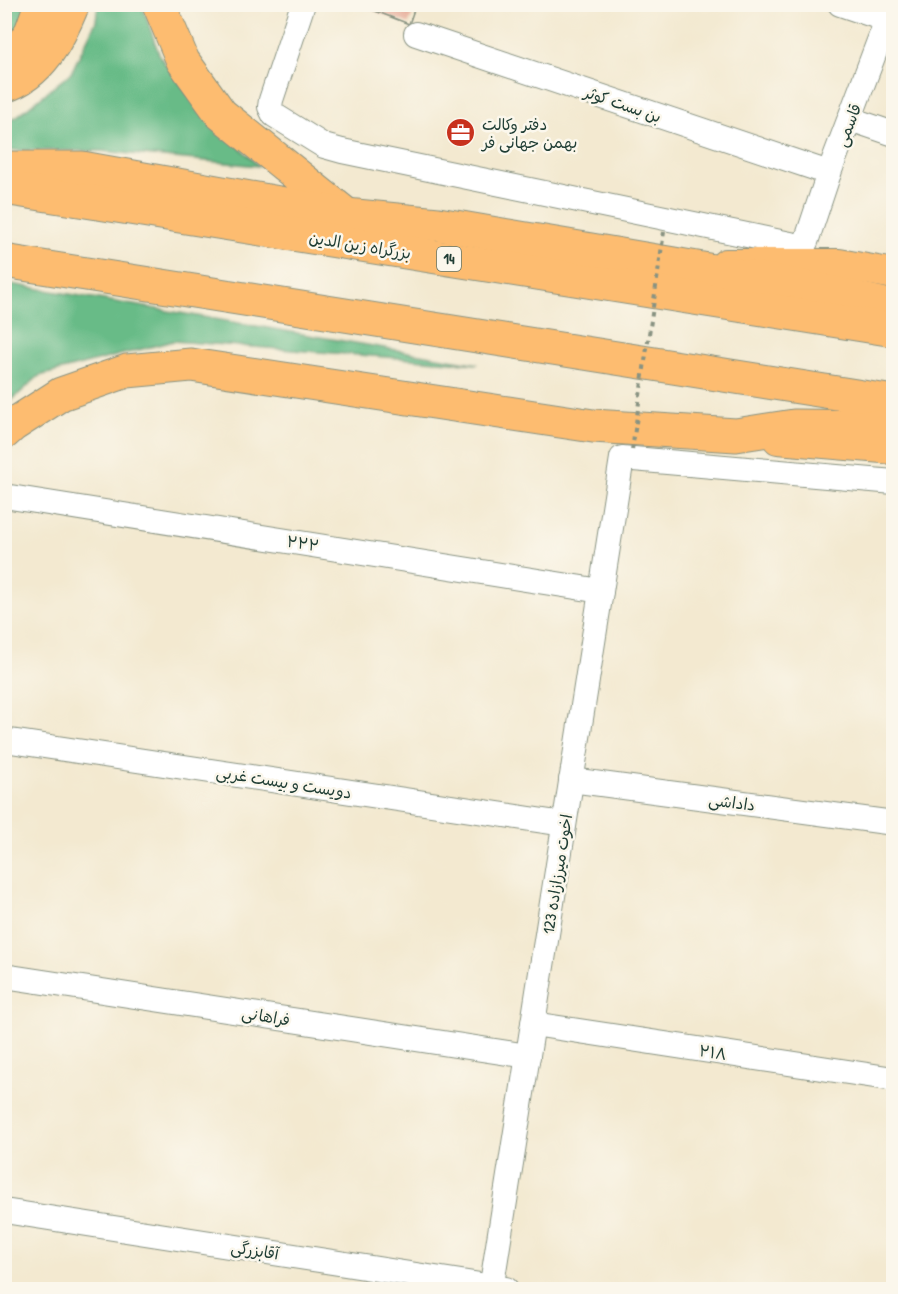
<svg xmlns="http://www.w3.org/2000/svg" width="898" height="1294" font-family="'Patrick Hand','Playpen Sans Arabic',sans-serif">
<rect width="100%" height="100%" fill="#fbf7ec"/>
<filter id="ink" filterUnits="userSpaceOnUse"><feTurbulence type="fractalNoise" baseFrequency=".0167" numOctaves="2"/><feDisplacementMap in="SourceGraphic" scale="12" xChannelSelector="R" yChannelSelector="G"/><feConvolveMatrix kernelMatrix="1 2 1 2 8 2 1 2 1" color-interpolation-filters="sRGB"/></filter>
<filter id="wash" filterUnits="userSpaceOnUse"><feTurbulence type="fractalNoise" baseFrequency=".008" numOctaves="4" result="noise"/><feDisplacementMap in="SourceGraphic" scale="24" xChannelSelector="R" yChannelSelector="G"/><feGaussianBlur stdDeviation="1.35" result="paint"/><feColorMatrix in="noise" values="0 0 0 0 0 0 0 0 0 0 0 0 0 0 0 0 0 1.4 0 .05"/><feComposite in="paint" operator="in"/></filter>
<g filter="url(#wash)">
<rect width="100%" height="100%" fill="#f3e9d0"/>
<g fill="#68bb87" stroke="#447c5e" stroke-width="1.5">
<polygon points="5,5 31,5 5,51"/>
<polygon points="98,5 142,5 160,57 199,108 259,166 101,151 5,150 5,122 16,117 71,73 96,21"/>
<polygon points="5,283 478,364 173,341 39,376 5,406"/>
</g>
<g id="blocks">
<polygon fill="#e7ae9b" points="357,4 416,4 409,24"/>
</g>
</g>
<g filter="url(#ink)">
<use href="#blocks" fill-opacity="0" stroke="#899382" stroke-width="1.5"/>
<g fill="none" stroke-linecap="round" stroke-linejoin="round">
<defs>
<g id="minor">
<polyline points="303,4 271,100 270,107 274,115 324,146 342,151 800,246 806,242 829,173 893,4"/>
<polyline points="840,4 887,20"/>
<polyline points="416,34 829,173"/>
<polyline points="850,119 894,134"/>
<polyline points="4,496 601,591"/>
<polyline points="4,740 564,824"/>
<polyline points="571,780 894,823"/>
<polyline points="4,976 528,1056"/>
<polyline points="533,1024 894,1079"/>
<polyline points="4,1211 506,1289"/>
<polyline points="491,1290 622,458 894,482"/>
</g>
<g id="major">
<polyline points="726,264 839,264 894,274"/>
<polyline points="778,439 894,449"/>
</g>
<g id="highway">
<polyline points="159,4 183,61 221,114 343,212"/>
<polyline points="4,71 31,32 41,4"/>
<path d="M4,86C41,74 59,38 73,4"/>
<polyline points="4,168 82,168 346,215 438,224 674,264 816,289 894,307"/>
<polyline points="4,188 894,330"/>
<polyline points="4,261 894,402"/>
<polyline points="4,433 13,425 61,394 127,371 191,365 593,426 736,435 794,426 894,427"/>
</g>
</defs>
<use href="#minor" stroke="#899382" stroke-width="26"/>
<use href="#major" stroke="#899382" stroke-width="32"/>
<use href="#highway" stroke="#899382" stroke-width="35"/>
<use href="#minor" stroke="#fff" stroke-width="24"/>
<use href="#major" stroke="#fdbc6f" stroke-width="30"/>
<use href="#highway" stroke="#fdbc6f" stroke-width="33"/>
<polyline stroke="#899382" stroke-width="4" stroke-dasharray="4.5 4.5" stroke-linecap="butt" points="632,450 664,232"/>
</g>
</g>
<defs>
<symbol id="office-disc" viewBox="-11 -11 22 22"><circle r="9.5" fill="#c8321e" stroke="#fbf7ec"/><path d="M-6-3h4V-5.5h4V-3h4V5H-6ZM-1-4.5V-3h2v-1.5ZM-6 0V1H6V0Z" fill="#fff"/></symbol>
</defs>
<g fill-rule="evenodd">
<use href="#office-disc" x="444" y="116" width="33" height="33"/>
</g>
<g text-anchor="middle" stroke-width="5" stroke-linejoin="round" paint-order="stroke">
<rect fill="#fbf7ec" stroke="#61756b" stroke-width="1.5" x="437" y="247" width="24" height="24" rx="4.5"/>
<g font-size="15" font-weight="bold" fill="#1f3d34">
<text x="449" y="264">14</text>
</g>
<g font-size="16" fill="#1f3d34" stroke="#fbf7ec">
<text transform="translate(623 104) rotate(19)" y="6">بن بست کوثر</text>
<text transform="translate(848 125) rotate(-69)" y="6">قاسمی</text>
<text transform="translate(360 245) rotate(9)" y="6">بزرگراه زین الدین</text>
<text transform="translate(303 543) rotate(9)" y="6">۲۲۲</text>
<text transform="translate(284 782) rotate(9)" y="6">دویست و بیست غربی</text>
<text transform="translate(732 802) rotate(7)" y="6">داداشی</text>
<text transform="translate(557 874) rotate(-81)" y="6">اخوت میرزازاده 123</text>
<text transform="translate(266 1016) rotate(9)" y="6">فراهانی</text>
<text transform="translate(713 1052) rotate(9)" y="6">۲۱۸</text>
<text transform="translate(255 1250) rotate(9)" y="6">آقابزرگی</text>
</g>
<g font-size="16" fill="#1f3d34" stroke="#fbf7ec" text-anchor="start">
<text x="482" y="130">دفتر وکالت<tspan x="482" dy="18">بهمن جهانی فر</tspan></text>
</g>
</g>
<rect width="898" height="1294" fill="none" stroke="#fbf7ec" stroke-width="24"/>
</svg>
